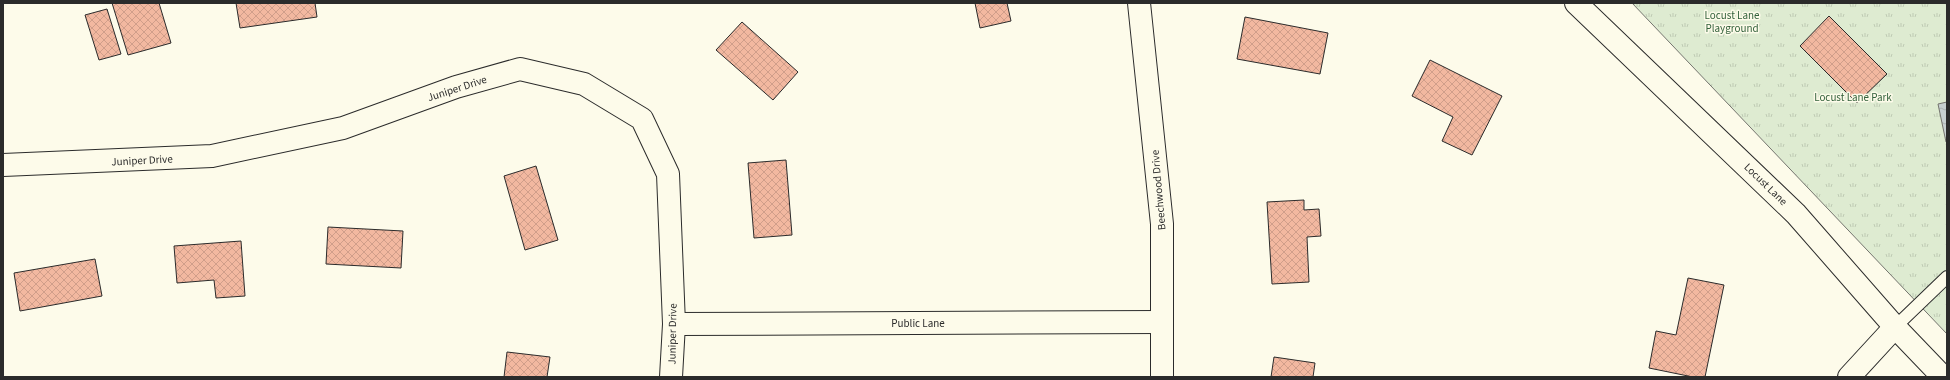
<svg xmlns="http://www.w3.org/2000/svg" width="1950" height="380" font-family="'Source Sans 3',sans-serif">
<defs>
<pattern id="park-tufts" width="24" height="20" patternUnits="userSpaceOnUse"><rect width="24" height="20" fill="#deebd1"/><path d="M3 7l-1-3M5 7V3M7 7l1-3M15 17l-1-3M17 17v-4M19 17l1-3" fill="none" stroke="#bfcab4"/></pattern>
<pattern id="water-ripples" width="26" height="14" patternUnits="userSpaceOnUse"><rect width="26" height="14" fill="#c7d0d0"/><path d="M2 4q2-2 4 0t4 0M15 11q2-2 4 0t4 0" fill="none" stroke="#abb3b3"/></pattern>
<pattern id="building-cross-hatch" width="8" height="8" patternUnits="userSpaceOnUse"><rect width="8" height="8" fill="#f2b8a0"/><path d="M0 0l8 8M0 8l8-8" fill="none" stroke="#d09e8a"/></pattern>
</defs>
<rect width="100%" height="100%" fill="#fdfbea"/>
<polygon fill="url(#park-tufts)" stroke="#74746e" points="1632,3 1947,3 1947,334"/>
<polygon fill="url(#water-ripples)" stroke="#74746e" points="1947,102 1947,141 1946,142 1938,104"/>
<g fill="url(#building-cross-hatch)" stroke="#2b2b2b">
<polygon points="112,3 159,3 171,43 128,55"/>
<polygon points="236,3 315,3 317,17 240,28"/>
<polygon points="975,3 1007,3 1011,21 980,28"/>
<polygon points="107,9 121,54 99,60 85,15"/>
<polygon points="1829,16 1887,74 1857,103 1800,46"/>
<polygon points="1245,17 1328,33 1320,74 1237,59"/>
<polygon points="742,22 798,72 773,100 716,50"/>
<polygon points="1430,60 1502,96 1472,155 1442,141 1453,117 1412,96"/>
<polygon points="786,160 792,235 754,238 748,163"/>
<polygon points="536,166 558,240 525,250 504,176"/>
<polygon points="1304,200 1304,210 1319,209 1321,236 1307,237 1309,282 1272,284 1267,202"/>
<polygon points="328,227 403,231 401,268 326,264"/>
<polygon points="241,241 245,296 216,298 214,280 177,283 174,246"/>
<polygon points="95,259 102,296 20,311 14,273"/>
<polygon points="1688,278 1724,285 1705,377 1693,377 1649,368 1656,331 1676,335"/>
<polygon points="507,352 550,357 547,377 504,377"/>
<polygon points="1274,357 1315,363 1313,377 1271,377"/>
</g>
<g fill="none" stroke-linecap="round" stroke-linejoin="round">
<defs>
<polyline id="lane" points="1895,327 1947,277"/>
<g id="street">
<polyline points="1139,3 1162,224 1162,377"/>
<polyline points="1576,3 1796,214 1895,327 1943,377"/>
<polyline points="3,165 212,156 343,128 456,87 520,69 584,84 642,119 668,174 674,324 671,377"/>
<polyline points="674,324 1162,322"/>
<polyline points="1849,377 1895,327"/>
</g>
</defs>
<use href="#lane" stroke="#2b2b2b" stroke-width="14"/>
<use href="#street" stroke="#2b2b2b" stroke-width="24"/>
<use href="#lane" stroke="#fdfbea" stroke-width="12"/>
<use href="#street" stroke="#fdfbea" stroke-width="22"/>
</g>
<g text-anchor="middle" stroke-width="3" stroke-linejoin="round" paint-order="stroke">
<g font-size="11" fill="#34623c" stroke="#fdfbea">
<text x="1732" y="19">Locust Lane<tspan x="1732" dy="13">Playground</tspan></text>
<text x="1853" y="101">Locust Lane Park</text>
</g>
<g font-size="11" fill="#2b2b2b" stroke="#fdfbea">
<text transform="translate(457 88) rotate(-18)" y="4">Juniper Drive</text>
<text transform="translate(142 160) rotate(-3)" y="4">Juniper Drive</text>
<text transform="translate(1766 184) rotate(44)" y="4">Locust Lane</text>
<text transform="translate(1158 190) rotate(-95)" y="4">Beechwood Drive</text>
<text x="918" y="327">Public Lane</text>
<text transform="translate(672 334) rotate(-89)" y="4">Juniper Drive</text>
</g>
</g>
<rect width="1950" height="380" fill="none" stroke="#2b2b2b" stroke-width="8"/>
</svg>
